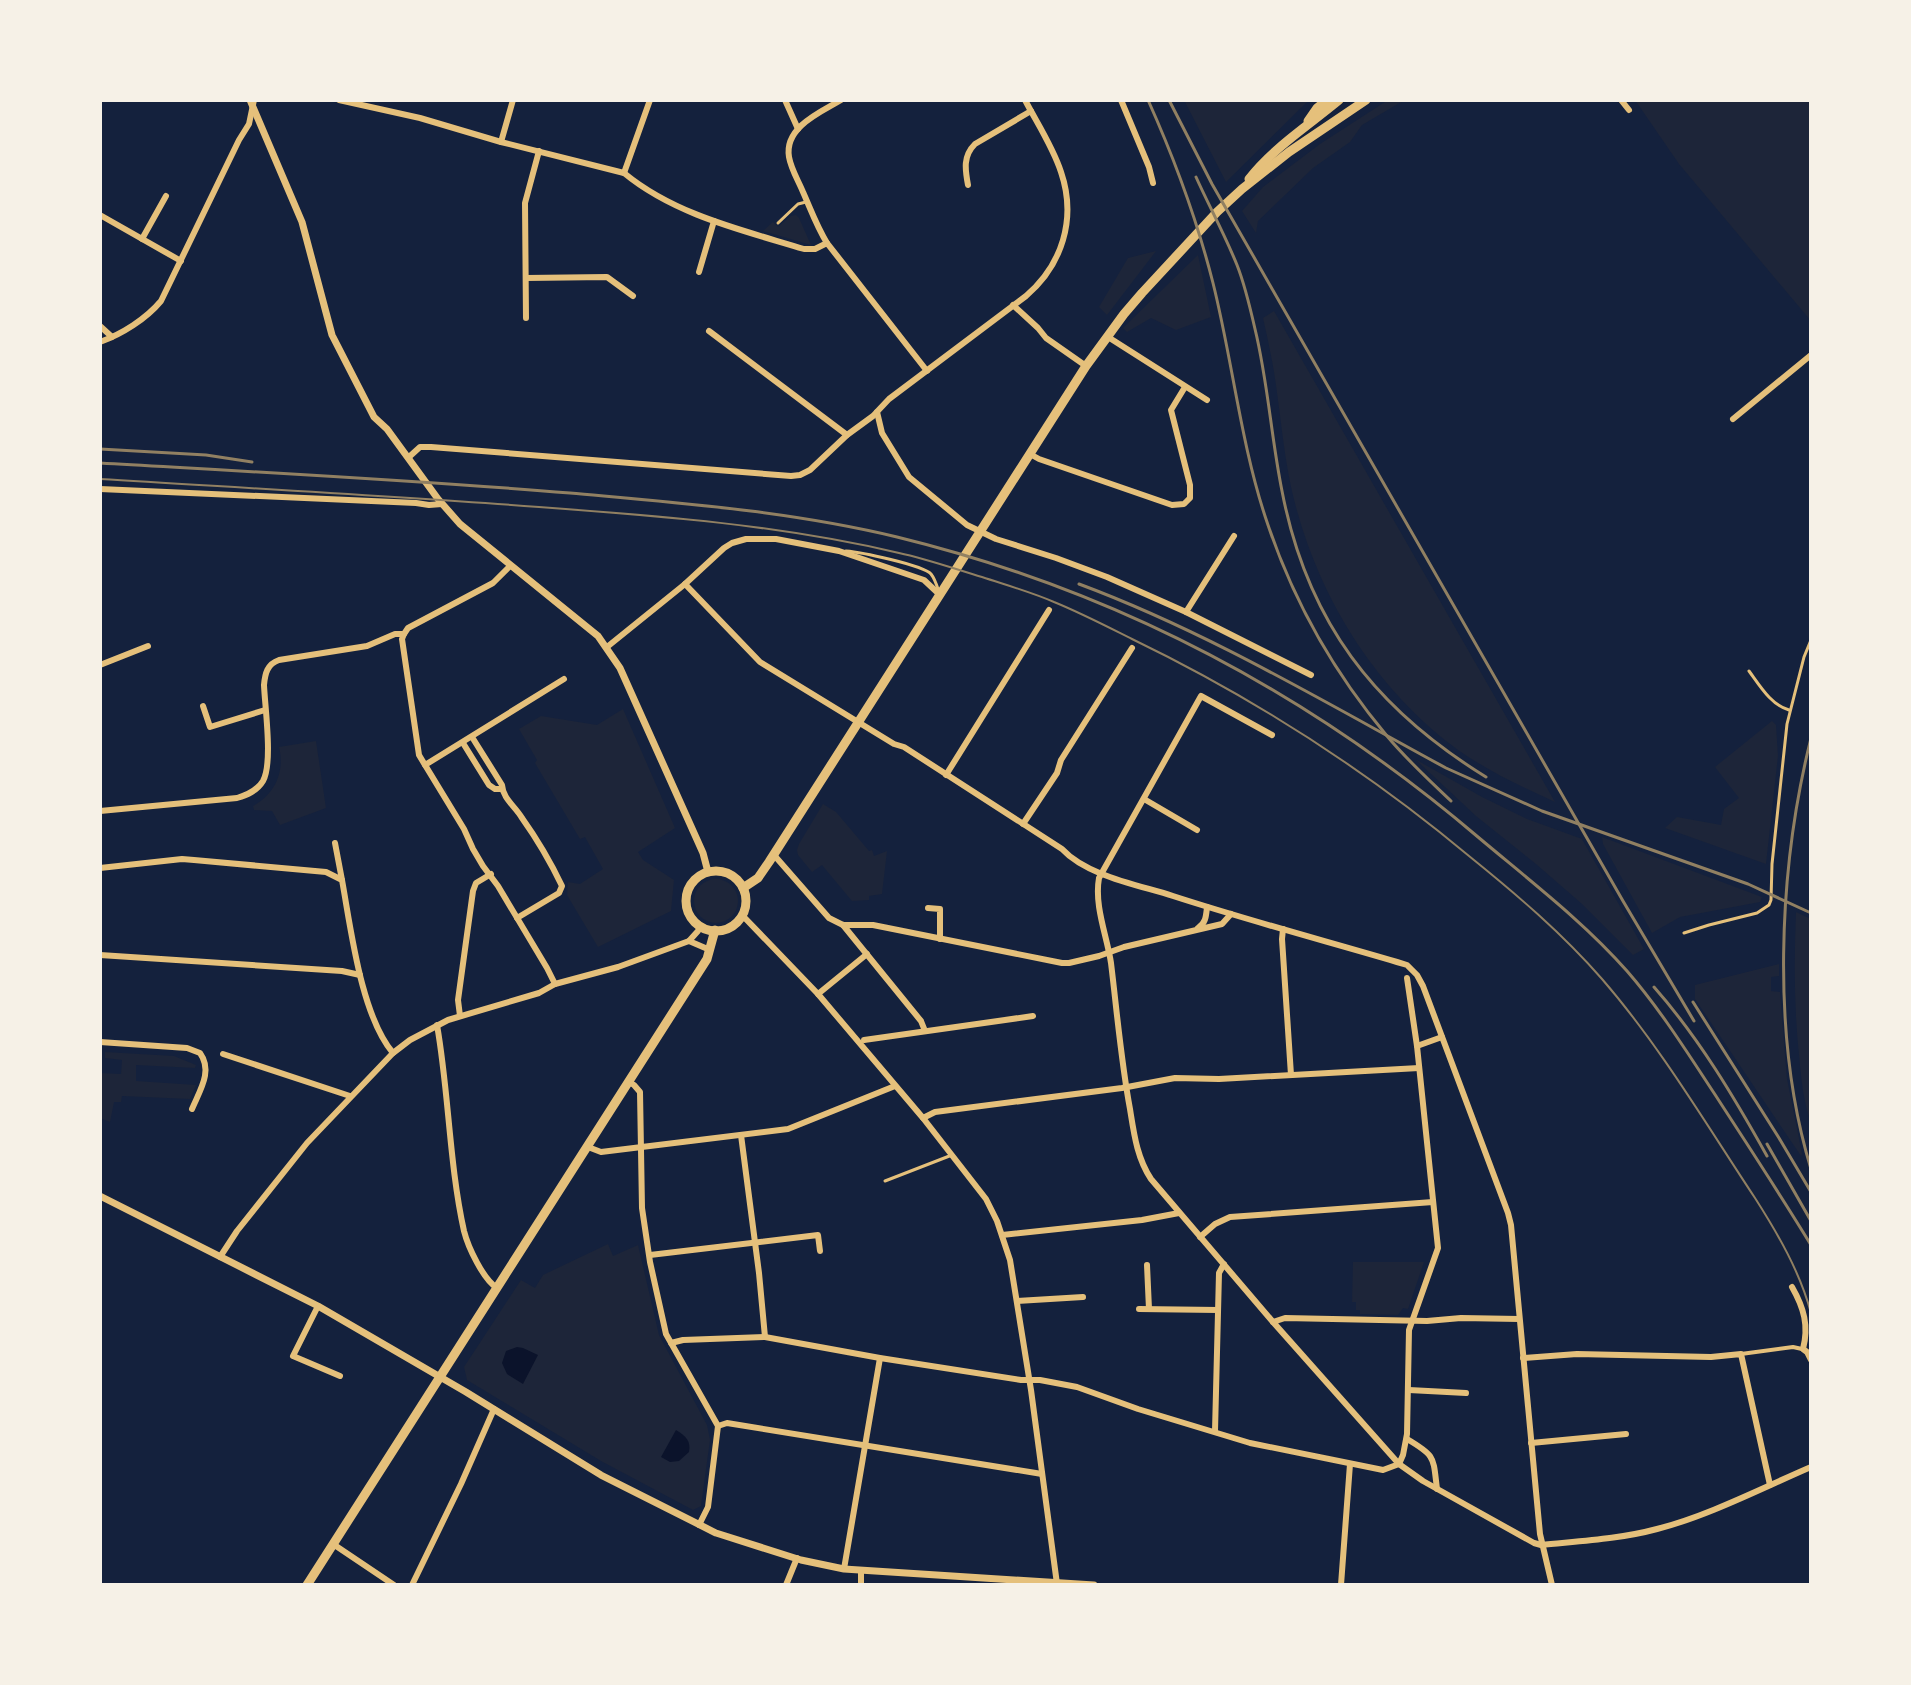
<svg xmlns="http://www.w3.org/2000/svg" width="1911" height="1685" font-family="'DejaVu Sans',sans-serif">
<rect width="100%" height="100%" fill="#14213d"/>
<g fill="#1d2539">
<polygon points="1184,100 1309,100 1226,182"/>
<polygon points="1388,100 1403,101 1362,125 1350,142 1313,168 1258,221 1256,233 1242,211 1263,187 1320,144"/>
<polygon points="1635,100 1811,100 1811,321 1679,164"/>
<polygon points="796,215 799,218 811,245 763,231 773,222 778,227 791,216"/>
<polygon points="1156,251 1107,315 1099,307 1128,258"/>
<polygon points="1198,255 1211,317 1176,330 1151,318 1127,332 1123,328"/>
<path d="M1274,311L1555,802C1522,787 1488,771 1458,750C1372,687 1314,590 1291,487C1283,449 1280,410 1274,372C1271,354 1267,336 1263,318Z"/>
<polygon points="623,709 675,828 638,852 643,860 674,880 671,911 598,947 567,895 568,882 580,884 603,869 585,837 580,839 535,763 537,760 519,729 541,716 597,725"/>
<polygon points="1772,721 1776,725 1778,756 1766,864 1665,828 1677,817 1721,825 1724,809 1739,798 1715,767"/>
<path d="M316,741L326,808L280,825L272,811L254,810L253,806C275,794 285,772 279,747Z"/>
<polygon points="1415,759 1482,797 1527,819 1582,839 1644,949 1633,955 1582,904 1536,864 1476,816"/>
<polygon points="823,804 836,812 869,851 872,850 874,856 887,851 882,894 869,896 869,900 852,901 822,865 812,872 798,855 797,850 799,844"/>
<polygon points="1602,837 1762,897 1760,902 1680,917 1652,933 1603,844"/>
<circle cx="716" cy="901" r="22"/>
<path d="M1796,912L1811,919V1122C1803,1101 1801,1077 1799,1055C1794,1007 1794,960 1796,912Z"/>
<polygon points="1779,964 1779,976 1771,977 1771,991 1780,992 1787,1079 1802,1154 1801,1156 1695,999 1695,985"/>
<polygon points="105,1052 174,1056 196,1065 195,1068 136,1065 136,1081 196,1085 190,1099 122,1096 121,1102 114,1102 110,1122 100,1118 100,1073 121,1074 122,1060 105,1058"/>
<polygon points="608,1244 613,1256 638,1245 659,1335 707,1425 710,1440 701,1506 693,1510 601,1461 467,1380 464,1367 521,1280 535,1288 543,1275"/>
<polygon points="1353,1262 1424,1262 1408,1309 1403,1308 1398,1315 1360,1314 1360,1310 1356,1310 1356,1302 1352,1302"/>
</g>
<g fill="#0b132b">
<polygon points="517,1347 523,1348 538,1355 523,1384 507,1374 502,1363 506,1351"/>
<path d="M676,1430C686,1436 691,1441 689,1452L679,1461L670,1462L661,1457Z"/>
</g>
<g fill="none" stroke-linecap="round" stroke-linejoin="round">
<g stroke="#e5c07b" stroke-width="3">
<polyline points="778,223 798,204 806,202"/>
<path d="M846,551C860,552 923,565 931,574C935,579 937,586 939,592"/>
<path d="M1749,671C1760,686 1771,705 1789,710"/>
<polyline points="1684,933 1709,925 1757,913 1769,905 1771,900 1772,864 1787,724 1804,657 1811,640"/>
<polyline points="885,1181 952,1155"/>
</g>
<polyline stroke="#e5c07b" stroke-width="4" points="1741,1354 1793,1347 1802,1349"/>
<g stroke="#e5c07b" stroke-width="6">
<path d="M339,100L420,118L501,142L624,173C675,215 742,230 804,249H815L827,243L927,371"/>
<polyline points="785,100 798,129"/>
<polyline points="1121,100 1149,167 1153,183"/>
<polyline points="1621,100 1629,110"/>
<polyline points="501,142 513,100"/>
<polyline points="624,173 650,100"/>
<path d="M968,185C965,169 963,156 975,144L1031,111"/>
<polyline points="100,215 181,261"/>
<polyline points="142,239 166,196"/>
<path d="M827,243C817,227 811,210 803,192C798,180 791,169 789,157C784,127 821,112 841,100"/>
<polyline points="699,272 714,221"/>
<polyline points="526,278 607,277 633,296"/>
<polyline points="1013,305 1038,328 1046,338 1086,366"/>
<polyline points="526,318 525,203 539,151"/>
<polyline points="100,326 112,337"/>
<polyline points="709,331 847,435"/>
<polyline points="1108,337 1207,400"/>
<path d="M100,342C122,334 146,319 161,301L239,140L249,124L254,100"/>
<polyline points="877,412 882,433 909,477 967,525 996,539 1056,558 1107,577 1186,612 1311,675"/>
<polyline points="1733,419 1811,355"/>
<polyline points="1030,454 1039,459 1172,505 1184,504 1190,498 1190,485 1171,410 1185,387"/>
<path d="M409,457L420,447H431L791,476L800,475L810,470L847,435L873,416L889,399L1026,296C1062,265 1077,219 1061,172C1053,147 1037,123 1025,100"/>
<polyline points="100,489 416,503 429,505 442,504"/>
<path d="M685,584L760,662L894,744L904,747L1062,849C1087,876 1139,885 1173,896C1247,920 1322,940 1397,962L1407,965L1417,975L1423,986L1508,1213L1511,1225L1540,1534L1552,1585"/>
<polyline points="1186,612 1234,536"/>
<polyline points="404,634 402,639 419,755 422,760 464,829 473,849 483,866 498,886 547,968 555,984"/>
<polyline points="607,647 685,584 724,548 732,543 746,539 776,539 839,551 924,580 940,595"/>
<polyline points="100,665 148,646"/>
<polyline points="203,706 210,727 265,710"/>
<path d="M1272,735L1201,696L1099,878C1094,906 1107,936 1111,963C1117,1012 1121,1061 1130,1109C1134,1134 1137,1158 1151,1179L1273,1322L1399,1464L1423,1481L1534,1543L1541,1545C1580,1541 1620,1539 1657,1529C1708,1516 1762,1488 1811,1467"/>
<path d="M472,737L502,785C503,799 515,806 522,818C537,839 551,863 562,886L559,893L517,918"/>
<polyline points="463,743 489,785 495,789 501,789"/>
<polyline points="425,765 564,679"/>
<polyline points="946,775 1049,610"/>
<polyline points="1144,799 1197,830"/>
<path d="M100,811L237,798C247,795 257,791 263,781C273,763 265,708 264,685C265,674 267,664 279,660L367,646L395,634H404L408,628L493,583L510,566"/>
<polyline points="1023,824 1057,773 1061,760 1132,648"/>
<polyline points="335,843 342,880"/>
<polyline points="774,855 829,918 843,925 873,925 1062,963 1069,963 1099,956 1124,947 1222,924 1231,914"/>
<path d="M100,868L182,859L194,860L326,872L342,880C351,929 361,1015 393,1053"/>
<polyline points="928,908 940,909 940,939"/>
<polyline points="742,915 818,994 923,1118 986,1199 997,1221 1010,1260 1031,1390 1057,1584"/>
<polyline points="843,925 921,1021 925,1031"/>
<path d="M1198,928C1206,923 1206,916 1207,907"/>
<polyline points="1283,929 1282,939 1291,1075"/>
<polyline points="689,941 710,950"/>
<polyline points="100,955 342,971 360,975"/>
<polyline points="818,994 867,954"/>
<polyline points="460,1016 458,1000 473,891 476,883 491,874"/>
<path d="M437,1025C449,1093 449,1163 464,1231C468,1247 483,1279 497,1288"/>
<polyline points="864,1040 1033,1016"/>
<path d="M100,1042L187,1048L200,1053C213,1071 200,1090 192,1109"/>
<polyline points="1417,1046 1442,1037"/>
<polyline points="223,1054 350,1096"/>
<polyline points="629,1082 634,1085 640,1092 642,1208 650,1262 666,1334 718,1426 708,1507 699,1525"/>
<polyline points="923,1118 935,1112 1122,1088 1175,1078 1219,1079 1419,1068"/>
<polyline points="741,1135 759,1273 765,1337"/>
<polyline points="588,1147 601,1152 788,1129 895,1086"/>
<polyline points="1002,1235 1142,1220 1179,1213"/>
<polyline points="1200,1237 1215,1224 1230,1217 1433,1202"/>
<polyline points="650,1255 818,1235 820,1251"/>
<polyline points="220,1257 237,1231 307,1143 393,1053 410,1040 448,1020 539,993 555,984 618,967 689,941 698,931 700,926"/>
<polyline points="1147,1265 1149,1309"/>
<path d="M1792,1287C1804,1308 1809,1326 1803,1349L1807,1352L1811,1360"/>
<polyline points="1017,1301 1083,1297"/>
<polyline points="318,1306 293,1356 340,1376"/>
<polyline points="1139,1309 1218,1310"/>
<polyline points="1273,1322 1285,1318 1427,1321 1461,1318 1519,1319"/>
<polyline points="671,1343 683,1340 765,1337 880,1358 1021,1380 1040,1380 1077,1387 1138,1409 1250,1443 1383,1470 1399,1464 1403,1455 1407,1434 1409,1330 1438,1248 1417,1046 1407,978"/>
<polyline points="1523,1358 1577,1354 1711,1357 1741,1354 1770,1485"/>
<polyline points="1409,1390 1466,1393"/>
<polyline points="718,1426 727,1423 1042,1474"/>
<polyline points="1215,1431 1219,1273 1224,1264"/>
<path d="M1407,1439C1436,1456 1433,1457 1437,1489"/>
<polyline points="1531,1443 1626,1434"/>
<polyline points="333,1544 394,1585"/>
<polyline points="844,1569 880,1358"/>
<polyline points="412,1585 461,1484 494,1409"/>
<polyline points="786,1585 797,1558"/>
<polyline points="861,1585 861,1571"/>
<polyline points="1341,1585 1350,1464"/>
</g>
<g stroke="#e5c07b" stroke-width="7">
<polyline points="250,100 302,222 332,335 374,417 387,429 438,499 460,524 598,636 620,668 703,853 708,872"/>
<polyline points="100,1196 318,1306 466,1392 601,1475 716,1533 801,1560 844,1569 1094,1585"/>
</g>
<g stroke="#e5c07b" stroke-width="9">
<polyline points="1308,121 1317,108 1327,100"/>
<path d="M1249,179C1273,148 1309,125 1339,100"/>
<circle cx="716" cy="901" r="30"/>
<polyline points="743,888 758,878 769,862 1086,366 1124,314 1142,293 1217,212 1242,189 1289,152 1366,100"/>
<polyline points="307,1585 707,959 715,930"/>
</g>
<path stroke="#918062" stroke-width="2" d="M100,479C246,488 393,496 539,507C660,516 781,525 899,553C927,559 955,569 982,577C1006,585 1031,592 1054,602C1081,613 1106,626 1132,639C1252,697 1366,770 1469,856C1516,894 1562,933 1602,979C1660,1046 1706,1124 1755,1198C1778,1234 1800,1272 1811,1313"/>
<g stroke="#918062" stroke-width="3">
<path d="M1148,100C1175,160 1197,220 1213,283C1233,363 1241,447 1268,525C1294,602 1335,674 1387,736C1406,759 1429,780 1451,801"/>
<polyline points="1169,100 1212,184 1623,901 1694,1021"/>
<path d="M1196,177C1209,206 1225,235 1237,265C1245,285 1250,307 1255,329C1268,382 1271,437 1282,491C1307,621 1374,708 1486,777"/>
<polyline points="100,449 206,455 252,462"/>
<path d="M100,463C257,472 413,480 570,493C679,503 789,511 897,537C1114,590 1309,693 1478,837C1529,880 1583,921 1627,971C1660,1009 1687,1052 1714,1093C1747,1144 1780,1194 1811,1245"/>
<path d="M1079,584C1208,632 1326,703 1446,768L1542,811L1748,884L1811,913"/>
<path d="M1811,738C1778,870 1771,1038 1811,1169"/>
<path d="M1654,987C1699,1038 1734,1097 1767,1156"/>
<polyline points="1693,1002 1779,1138 1811,1192"/>
<polyline points="1767,1144 1811,1221"/>
</g>
</g>
<rect width="1911" height="1685" fill="none" stroke="#f6f1e7" stroke-width="204"/>
</svg>
